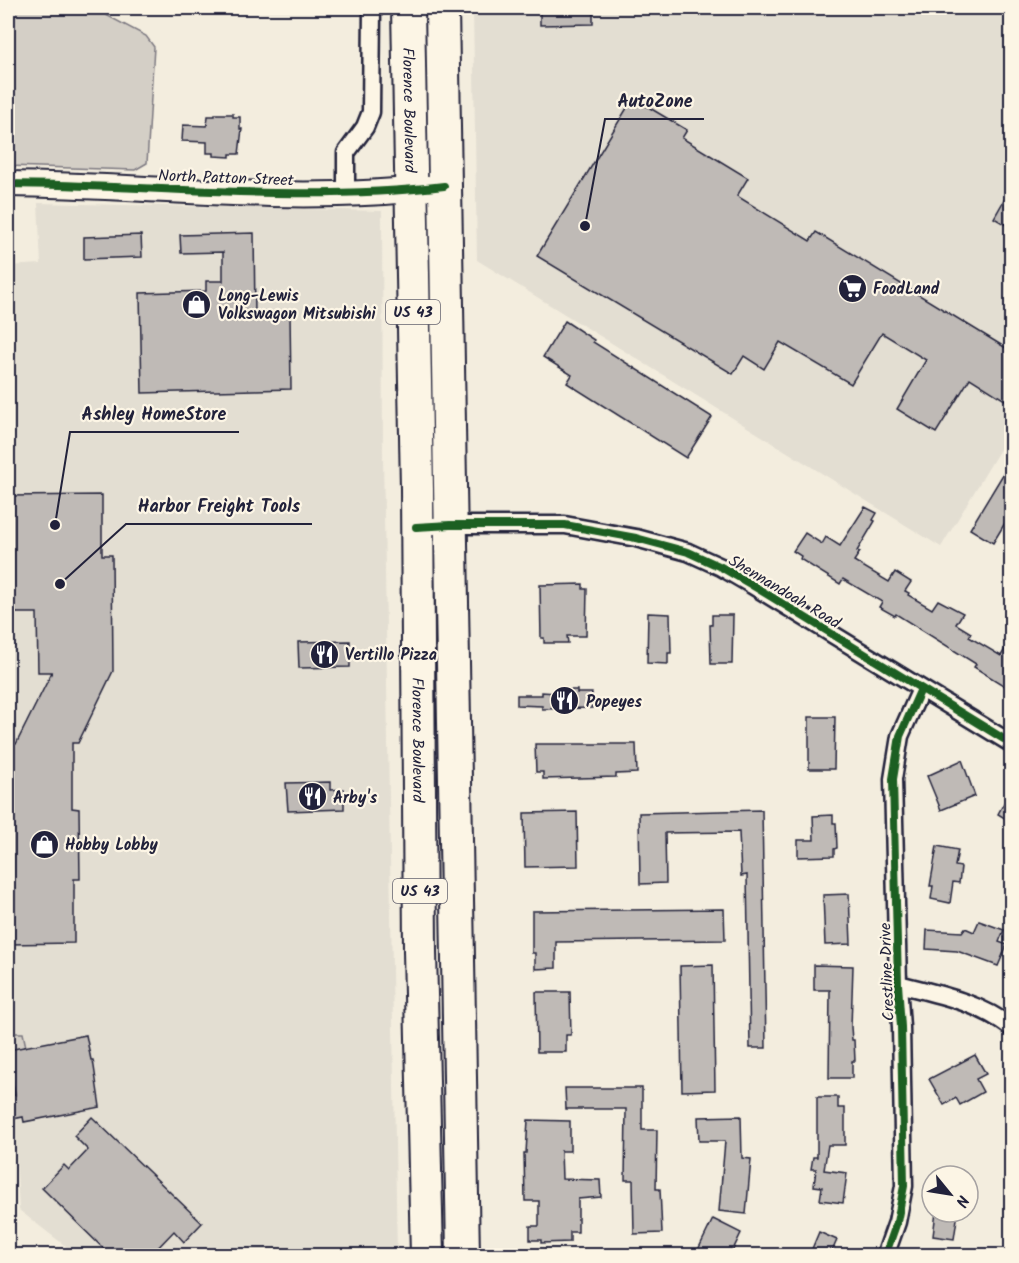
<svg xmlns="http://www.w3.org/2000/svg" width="1019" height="1263" font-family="Kalam,sans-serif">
<rect width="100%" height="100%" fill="#f3edde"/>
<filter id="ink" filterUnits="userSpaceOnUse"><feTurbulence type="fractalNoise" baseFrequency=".0167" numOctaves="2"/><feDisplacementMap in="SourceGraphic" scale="12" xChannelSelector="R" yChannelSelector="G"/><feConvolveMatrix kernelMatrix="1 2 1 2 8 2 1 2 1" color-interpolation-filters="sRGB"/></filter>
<g filter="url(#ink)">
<g fill="#e3ded2">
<polygon points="473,8 1011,8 1011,431 941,547 477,260"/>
<polygon points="38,203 382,211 383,457 397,1255 77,1255 19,1210 15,1136 8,1137 8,266 41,264"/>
</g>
<g fill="#d4cfc6" stroke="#7b7880" stroke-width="1.5">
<polygon points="8,8 93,8 146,36 154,47 147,163 135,170 8,166"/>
<polygon points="8,1033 23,1033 26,1047 8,1050"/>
</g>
<g fill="#bfbab6" stroke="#22223b" stroke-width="1.5">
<polygon points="540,8 593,8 593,24 540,25"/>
<polygon points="633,98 687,130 682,138 748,178 737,196 810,241 816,232 1011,351 1011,404 970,378 936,433 897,409 926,360 882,333 851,384 780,342 764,369 744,356 733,374 537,256"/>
<polygon points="215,114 233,114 233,117 240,117 240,129 242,129 239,154 230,154 230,157 214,156 214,153 207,153 207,142 182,141 183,125 207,126 208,116 215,116"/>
<polygon points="1011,188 1011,228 994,218"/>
<polygon points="254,233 255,316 290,315 291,389 142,393 140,293 206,291 206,281 223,281 223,252 181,253 180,235"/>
<polygon points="141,235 142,257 84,259 84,237"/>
<polygon points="565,321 594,340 593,342 712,417 686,458 567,383 572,375 543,357"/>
<polygon points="1011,461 1011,513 993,543 970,529"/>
<polygon points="102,495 102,555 112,555 113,671 78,743 72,743 72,808 79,809 80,879 74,879 74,943 8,944 8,744 16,744 52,672 38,672 37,613 8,613 8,496"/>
<polygon points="865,507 877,513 873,520 875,521 857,551 860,552 854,561 889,582 895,572 911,582 905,591 909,593 908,595 932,609 938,600 963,613 956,624 971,633 969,637 1001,656 1011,639 1011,690 974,667 976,664 896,614 895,616 879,607 882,602 843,579 840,584 800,559 801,556 793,551 805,533 822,544 826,537 840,546"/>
<polygon points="583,584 583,589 587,589 586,636 567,636 568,643 544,643 544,638 541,638 540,585"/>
<polygon points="648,613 670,614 671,653 668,653 668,664 647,663"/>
<polygon points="712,615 733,615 732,664 711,664 710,625 712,625"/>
<polygon points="350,641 350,667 299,668 298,642"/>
<polygon points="556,690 577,690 577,693 592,693 592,708 542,709 542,706 517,705 517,695 542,695 542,692 556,693"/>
<polygon points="809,717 835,717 834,769 809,769"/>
<polygon points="535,744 636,744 637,773 616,774 616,777 543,779 543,772 536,772"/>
<polygon points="962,760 975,796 941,810 927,776"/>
<polygon points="330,782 330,790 344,789 344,809 288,811 286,783"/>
<polygon points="1011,790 1011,822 998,814"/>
<polygon points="762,810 766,1048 750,1048 747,875 741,876 739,832 665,833 666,883 640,884 639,813"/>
<polygon points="577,812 578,866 525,867 524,813"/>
<polygon points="833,815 833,823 836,823 837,848 834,849 834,856 798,857 798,840 814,840 813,816"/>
<polygon points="937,846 958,850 955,866 961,867 959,883 953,882 950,903 931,899 933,886 930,886"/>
<polygon points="849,894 851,944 825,945 823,895"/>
<polygon points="724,909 725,940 556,942 556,968 535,969 535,953 532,953 532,911"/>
<polygon points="979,921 1004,930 999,942 1007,945 998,966 957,951 926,949 927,930 962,932 965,928 974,932"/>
<polygon points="713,965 715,1090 682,1091 680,966"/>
<polygon points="814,965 853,966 851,1027 852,1040 854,1040 855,1061 852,1061 852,1078 829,1078 830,990 814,990"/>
<polygon points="536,992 570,992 571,1035 566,1035 566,1052 537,1052"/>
<polygon points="86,1035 91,1060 93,1060 100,1107 24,1122 23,1117 8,1120 8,1096 15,1095 8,1050"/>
<polygon points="975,1055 986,1074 976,1079 983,1092 960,1105 956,1098 944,1105 929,1079"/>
<polygon points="565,1088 642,1088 642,1130 657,1130 656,1189 660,1189 662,1233 634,1234 633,1180 625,1180 626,1109 566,1109"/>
<polygon points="817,1097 838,1097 838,1108 845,1108 845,1145 828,1145 824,1170 847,1173 843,1203 820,1200 822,1187 814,1186 816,1169 811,1169 813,1157 817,1157"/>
<polygon points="741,1116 742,1158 751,1159 746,1214 719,1211 725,1141 699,1141 698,1117"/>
<polygon points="92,1117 202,1223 184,1242 174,1231 150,1256 111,1256 42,1188 64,1165 69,1170 88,1150 74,1136"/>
<polygon points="528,1120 570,1121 570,1151 561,1151 562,1179 600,1180 601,1197 578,1199 578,1232 570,1232 570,1242 541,1243 541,1240 530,1240 530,1226 539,1226 539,1201 525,1201 524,1153 526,1153"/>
<polygon points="936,1212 958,1212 954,1239 933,1236"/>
<polygon points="713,1219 741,1233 730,1256 695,1256"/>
<polygon points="819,1232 837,1240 830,1256 809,1256"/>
</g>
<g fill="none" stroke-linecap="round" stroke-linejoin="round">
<defs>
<g id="street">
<polyline points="346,193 346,153 365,127 371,112 372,8"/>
<polyline points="416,527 450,525 565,525 636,538 688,552 721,567 752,585 1012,744"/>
<path d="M898,984C938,994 979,1002 1012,1028"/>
<polyline points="885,1256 897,1222 904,1186 901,1027 898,984 893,779 900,736 921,689"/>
</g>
<path id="secondary" d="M8,184C147,185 289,204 428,188"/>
<g id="highway">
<path id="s1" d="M408,8L417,489L420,951L427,1256"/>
<polyline points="442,8 463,1256"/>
</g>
</defs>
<use href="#street" stroke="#22223b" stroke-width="21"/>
<use href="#secondary" stroke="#22223b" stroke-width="28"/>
<use href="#highway" stroke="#22223b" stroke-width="36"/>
<use href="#street" stroke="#fcf5e5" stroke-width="16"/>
<use href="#secondary" stroke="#fcf5e5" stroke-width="24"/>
<use href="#highway" stroke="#fcf5e5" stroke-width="32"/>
<defs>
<g id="cycleway">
<path d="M8,184C153,185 299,203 444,186"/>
<polyline points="416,527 450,525 565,525 636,538 688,552 721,567 752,585 1012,744"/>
<polyline points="885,1256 897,1222 904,1186 901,1027 898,984 893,779 900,736 921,689"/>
</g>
</defs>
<use href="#cycleway" stroke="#fcf5e5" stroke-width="11"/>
<use href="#cycleway" stroke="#1b5e20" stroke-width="8"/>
</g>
</g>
<defs>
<symbol id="supermarket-disc" viewBox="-11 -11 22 22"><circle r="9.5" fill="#22223b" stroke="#fcf5e5"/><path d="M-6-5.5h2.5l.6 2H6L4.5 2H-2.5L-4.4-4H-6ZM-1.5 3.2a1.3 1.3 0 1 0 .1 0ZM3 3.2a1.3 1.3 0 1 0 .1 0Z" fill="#fff"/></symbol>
<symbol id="shop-disc" viewBox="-11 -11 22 22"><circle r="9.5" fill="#22223b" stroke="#fcf5e5"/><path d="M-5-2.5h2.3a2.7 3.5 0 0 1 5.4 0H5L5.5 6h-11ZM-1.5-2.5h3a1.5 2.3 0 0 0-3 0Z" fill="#fff"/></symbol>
<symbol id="restaurant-disc" viewBox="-11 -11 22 22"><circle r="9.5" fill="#22223b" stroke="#fcf5e5"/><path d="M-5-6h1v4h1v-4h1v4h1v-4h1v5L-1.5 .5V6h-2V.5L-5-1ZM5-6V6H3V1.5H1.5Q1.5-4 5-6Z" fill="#fff"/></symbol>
</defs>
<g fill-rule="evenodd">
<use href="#supermarket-disc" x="836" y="272" width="33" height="33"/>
<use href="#shop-disc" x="180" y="288" width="33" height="33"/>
<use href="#restaurant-disc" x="308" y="638" width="33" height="33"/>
<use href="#restaurant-disc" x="548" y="684" width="33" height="33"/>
<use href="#restaurant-disc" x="296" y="780" width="33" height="33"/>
<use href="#shop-disc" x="28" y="828" width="33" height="33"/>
</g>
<g text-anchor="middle" stroke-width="4.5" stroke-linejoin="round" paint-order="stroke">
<g fill="#fcf5e5" stroke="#63616e" stroke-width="1.5">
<rect x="386" y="300" width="54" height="24" rx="4.5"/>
<rect x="393" y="879" width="54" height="24" rx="4.5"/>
</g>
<g font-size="15" font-weight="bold" fill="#22223b">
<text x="413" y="317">US 43</text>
<text x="420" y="896">US 43</text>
</g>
<g font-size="16" fill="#22223b" stroke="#fcf5e5">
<text dy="6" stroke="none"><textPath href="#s1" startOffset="102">Florence Boulevard</textPath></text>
<text transform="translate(226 177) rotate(2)" y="6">North Patton Street</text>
<text transform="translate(785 591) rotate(31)" y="6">Shennandoah Road</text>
<text dy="6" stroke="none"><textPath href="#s1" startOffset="732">Florence Boulevard</textPath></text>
<text transform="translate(886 972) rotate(-92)" y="6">Crestline Drive</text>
</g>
<g font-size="16" font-weight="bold" fill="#22223b" stroke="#fcf5e5" text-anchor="start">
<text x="873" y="294">FoodLand</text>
<text x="218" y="301">Long-Lewis<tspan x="218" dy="18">Volkswagon Mitsubishi</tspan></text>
<text x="345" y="660">Vertillo Pizza</text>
<text x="586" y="707">Popeyes</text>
<text x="333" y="803">Arby's</text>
<text x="65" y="850">Hobby Lobby</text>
</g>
</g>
<path fill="none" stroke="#22223b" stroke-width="2" d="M585 226L605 119H704M55 525L70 432H239M60 584L126 524H312"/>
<g fill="#22223b" stroke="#fcf5e5" stroke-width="2">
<circle cx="585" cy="226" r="6"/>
<circle cx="55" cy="525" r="6"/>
<circle cx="60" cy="584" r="6"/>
</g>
<g font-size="18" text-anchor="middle" font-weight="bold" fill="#22223b" stroke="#fcf5e5" stroke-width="4.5" stroke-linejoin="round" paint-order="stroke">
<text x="655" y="107">AutoZone</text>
<text x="154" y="420">Ashley HomeStore</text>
<text x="219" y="512">Harbor Freight Tools</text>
</g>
<rect width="1019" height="1263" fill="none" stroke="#fcf5e5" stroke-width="30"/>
<rect x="15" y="15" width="989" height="1233" fill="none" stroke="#22223b" stroke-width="2" filter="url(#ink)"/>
<g transform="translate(950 1194) rotate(120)"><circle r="28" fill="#fcf5e5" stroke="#a5a1a1" stroke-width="1.5"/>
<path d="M0-4.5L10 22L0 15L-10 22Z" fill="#22223b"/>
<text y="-9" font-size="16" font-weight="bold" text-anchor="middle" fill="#22223b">N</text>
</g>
</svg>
